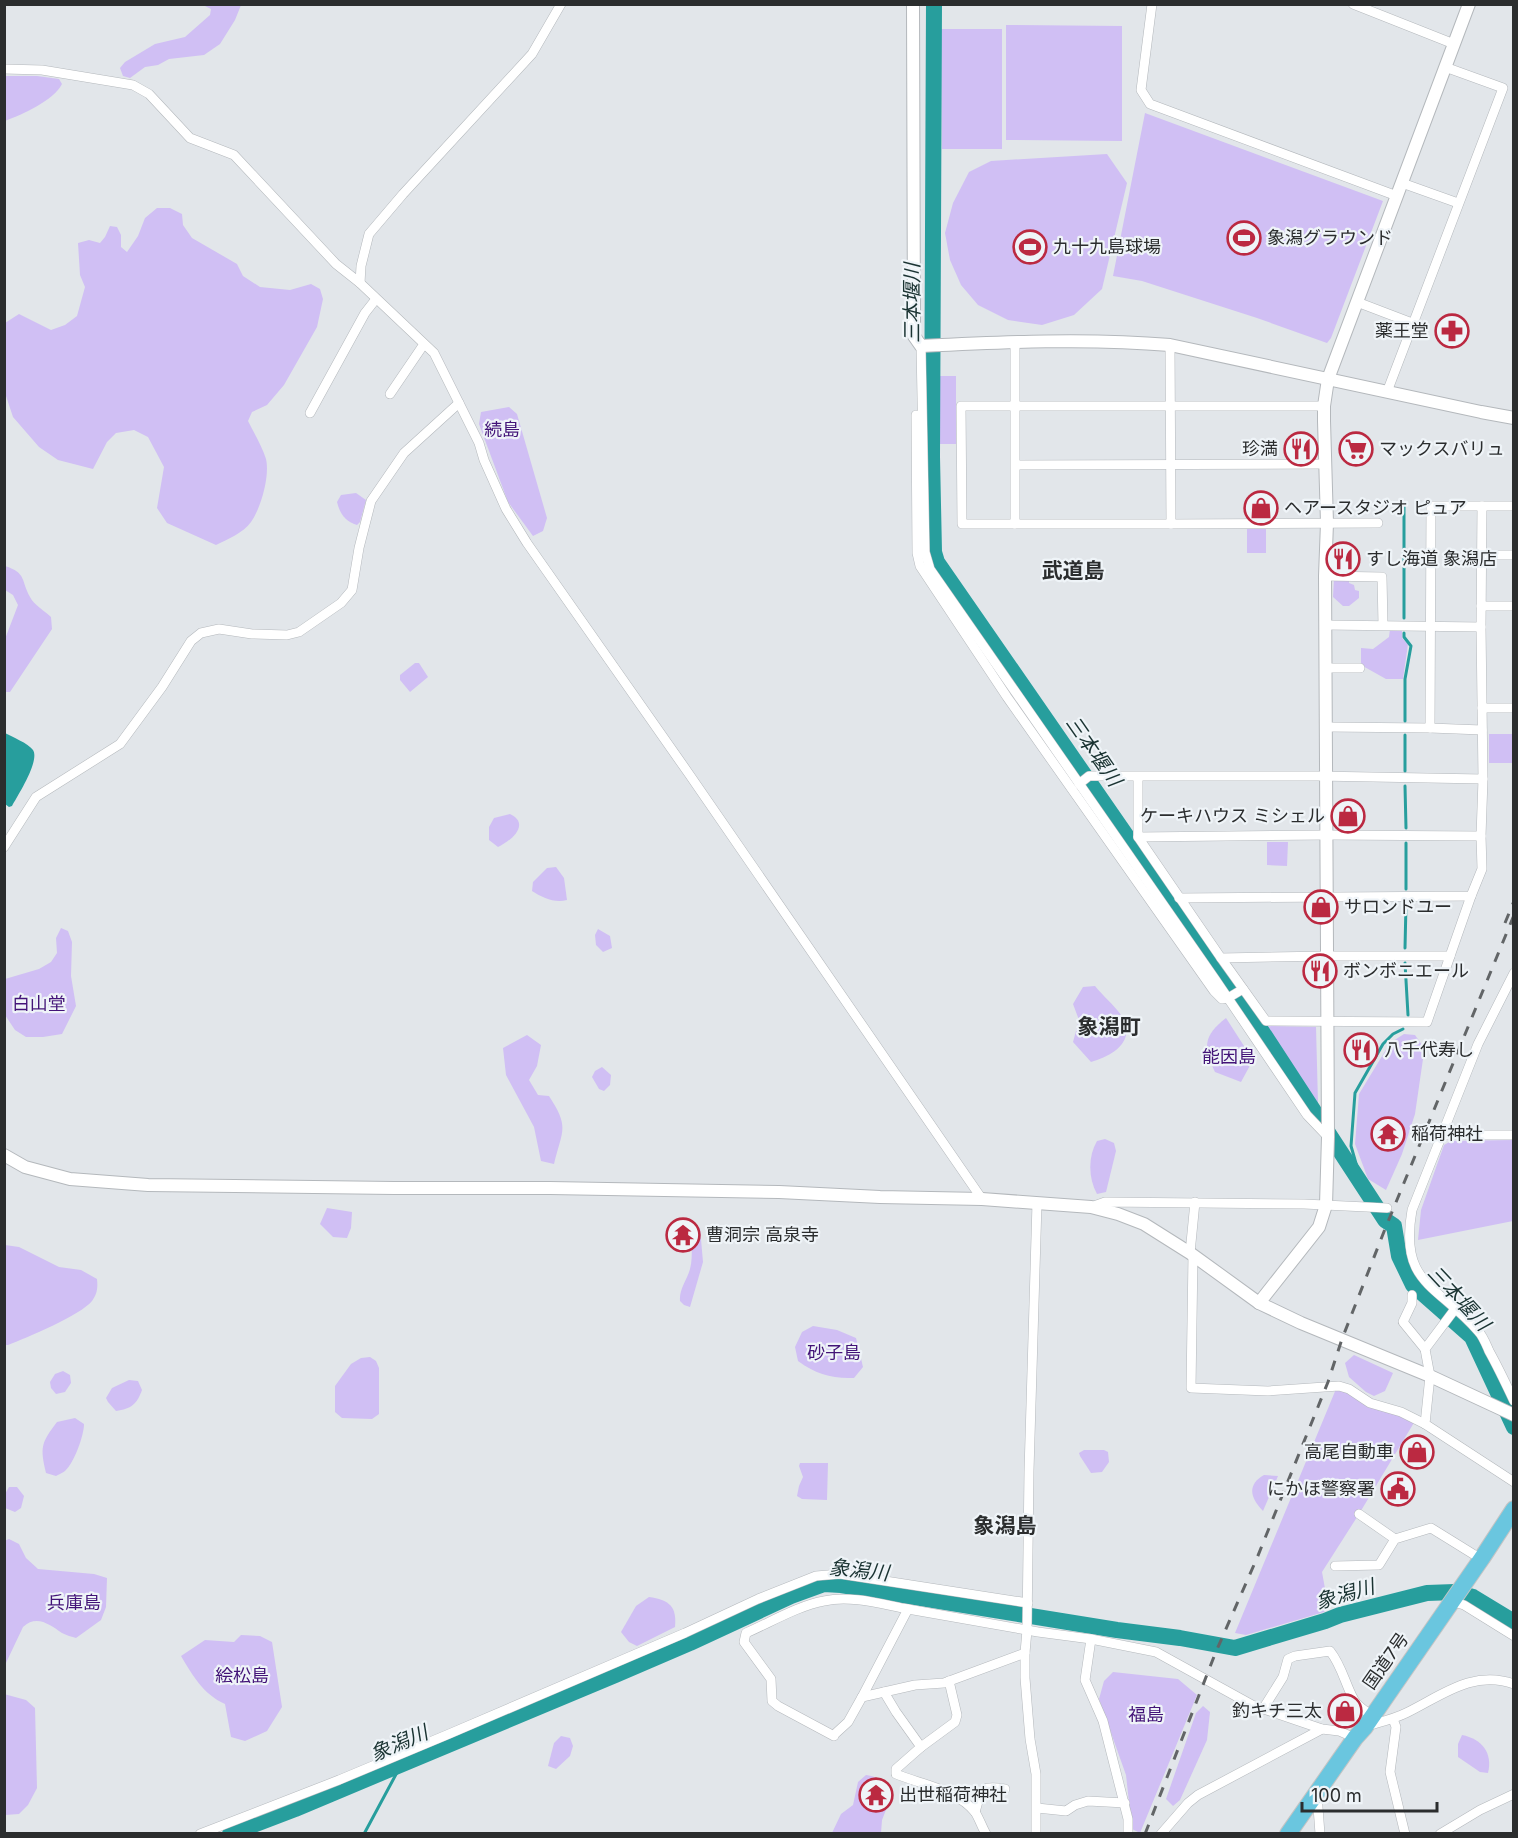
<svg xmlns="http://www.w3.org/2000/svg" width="1518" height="1838" font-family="Inter,'Noto Sans JP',sans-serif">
<rect width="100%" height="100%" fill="#e2e6ea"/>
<g fill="#d0bff4">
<polygon points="203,5 241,5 235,20 220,44 204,55 169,59 158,65 145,67 130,78 123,76 120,68 125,62 155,44 185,37 210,15 211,9"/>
<polygon points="1006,25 1122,26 1122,141 1006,140"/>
<polygon points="941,29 1002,29 1002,149 942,149"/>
<path d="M5,76H37L59,79L62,84C53,101 23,114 5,121Z"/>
<polygon points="1145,113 1383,201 1331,338 1327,343 1257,318 1142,281 1113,276"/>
<polygon points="1107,154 1127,183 1102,289 1074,315 1042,325 1008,320 978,305 961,285 950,260 945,233 953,203 969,172 991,161"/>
<path d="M157,208H170L182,214L183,225L192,238L237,264L243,276L260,287L290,290L311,284L320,289L323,299L317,327L284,385L267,405L252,412L248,421C254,433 262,446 266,459C270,476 261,508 251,522C243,533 228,539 216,545L167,523L157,508L164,467L148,437L134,430L116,433L107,442L93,469L58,460L39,447L13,417L5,393V323L19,314L51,330L65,325L77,316L85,287L80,275L78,243L89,240L100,243L105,237L110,226L117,227L121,235V247L127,252L138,236L145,218Z"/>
<rect x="939" y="376" width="17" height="68"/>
<polygon points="509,407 517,414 547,518 543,531 533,536 508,502 479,424 481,412"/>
<path d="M356,493L366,500L360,522L357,525C345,521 340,514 337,502L341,495Z"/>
<rect x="1247" y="529" width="19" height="24"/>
<path d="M5,566C27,573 21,581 30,597C34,605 45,611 51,617L52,629L10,692H5V639L18,605L13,595L5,590Z"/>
<polygon points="1334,579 1349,579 1349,583 1354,585 1355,590 1359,591 1359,598 1349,606 1343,606 1333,597"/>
<polygon points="1390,629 1402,629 1402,638 1408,644 1403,679 1386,679 1361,665 1361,648 1373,649 1389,637"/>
<polygon points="415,663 419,663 428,677 410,692 400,680 400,675"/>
<rect x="1489" y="734" width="24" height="29"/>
<path d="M510,814C531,824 511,841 498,847L489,840V827L494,818Z"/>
<polygon points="1267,842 1288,842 1287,866 1267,865"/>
<path d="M556,867L564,878L567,900C554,903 543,898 532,891L533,882L547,868Z"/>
<polygon points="61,928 68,931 72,942 71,976 76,1006 62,1034 43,1037 26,1037 15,1030 5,1015 5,979 39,969 51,962 57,953 56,938"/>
<polygon points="598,929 610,936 612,948 603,952 596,945 595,935"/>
<path d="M1095,986C1103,996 1114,1005 1121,1015C1138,1041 1112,1056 1091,1062L1073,1042L1079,1020L1073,1004L1083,987Z"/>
<path d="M1226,1018L1253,1060L1241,1082L1215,1072C1203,1047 1203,1036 1226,1018Z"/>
<polygon points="1265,1026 1316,1027 1318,1103"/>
<polygon points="1404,1034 1415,1035 1422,1045 1423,1059 1415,1114 1402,1154 1386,1190 1368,1179 1355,1144 1359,1094 1390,1043"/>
<path d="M527,1035L541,1045L537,1066L529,1080L538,1095L549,1096C570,1128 562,1130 554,1164L541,1161L534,1127L506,1075L503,1048Z"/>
<polygon points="602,1067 611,1075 610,1085 604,1091 599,1089 592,1077 595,1071"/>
<path d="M1105,1139L1114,1143L1116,1151L1106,1192L1097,1194C1088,1178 1088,1156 1097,1141Z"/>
<polygon points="1513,1140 1513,1221 1418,1240 1421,1210 1444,1145 1451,1141"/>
<polygon points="327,1208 352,1212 351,1228 347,1238 333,1237 320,1224"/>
<path d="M696,1226L700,1228L703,1262L690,1307L684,1305L680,1301C679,1289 687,1280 690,1269C694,1255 689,1239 696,1226Z"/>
<path d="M5,1245L19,1247L59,1267L81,1270L97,1279C98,1288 97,1294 92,1301C81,1315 26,1338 8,1345H5Z"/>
<path d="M813,1326L837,1330L856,1338L863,1367L854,1378C832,1379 816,1374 798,1361L795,1347L802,1332Z"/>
<polygon points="1354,1355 1393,1373 1385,1391 1374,1396 1366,1392 1349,1377 1345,1363"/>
<polygon points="370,1357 376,1361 379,1368 379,1414 372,1419 342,1418 335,1412 335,1386 351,1364 361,1358"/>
<polygon points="63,1371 70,1375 71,1383 65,1392 56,1394 51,1388 50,1382 55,1374"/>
<path d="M129,1380L138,1381L142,1390C137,1404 131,1409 116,1411L108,1402L106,1398L112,1388Z"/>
<polygon points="1336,1389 1349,1392 1415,1421 1359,1514 1322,1572 1328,1605 1324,1612 1246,1635 1235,1633"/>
<path d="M75,1418L84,1424C84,1436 74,1463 65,1471C63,1473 59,1474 56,1476L46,1473C40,1447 41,1443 57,1422Z"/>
<polygon points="1084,1450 1104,1450 1108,1452 1109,1462 1102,1472 1091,1473 1080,1456 1079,1453"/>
<polygon points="800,1463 828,1463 827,1500 802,1499 797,1496 799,1486 803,1477 799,1466"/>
<path d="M1264,1475L1278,1476L1263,1511C1251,1499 1246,1485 1264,1475Z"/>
<polygon points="9,1487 17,1487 24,1496 21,1508 15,1512 5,1508 5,1494"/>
<path d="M9,1539L19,1544L26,1558L38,1569L94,1574L107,1578L106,1607L101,1620L76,1638C72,1637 66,1635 62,1633C50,1625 37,1614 23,1627L5,1665L4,1541Z"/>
<path d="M649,1597C669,1600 677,1606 675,1627L637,1646L629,1642L621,1632L636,1606Z"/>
<path d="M241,1635L260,1636L272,1642L282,1707L267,1731L245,1741L231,1737L225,1704C203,1694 193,1676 181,1656L205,1640L234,1642Z"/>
<polygon points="1113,1672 1178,1679 1197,1695 1140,1833 1132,1829 1126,1775 1099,1699 1104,1681"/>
<polygon points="4,1694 26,1700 35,1708 37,1788 28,1805 19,1814 5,1815"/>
<polygon points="1203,1706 1210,1712 1207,1740 1180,1800 1173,1806 1166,1799 1196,1713"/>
<path d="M1462,1735C1482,1739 1493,1753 1488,1773L1480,1772L1458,1757V1744Z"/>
<polygon points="561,1736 570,1738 573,1746 570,1756 556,1769 548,1766 554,1743"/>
<path d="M866,1775C880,1777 886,1783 891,1797L882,1820L881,1833H832L841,1814L853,1805L858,1782Z"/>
</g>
<path fill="#279e9d" d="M5,733C12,737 28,743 33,750C40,761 18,795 12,806L9,807L5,804Z"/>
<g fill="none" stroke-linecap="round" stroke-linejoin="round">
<g stroke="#279e9d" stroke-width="3">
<polyline points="1404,503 1404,618"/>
<polyline points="1404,633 1404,637 1411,646 1405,679 1405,721"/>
<polyline points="1405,735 1405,771"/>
<polyline points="1405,786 1406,828"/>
<polyline points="1406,843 1406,889"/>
<polyline points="1405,948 1406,904"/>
<polyline points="1405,963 1408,1015"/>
<polyline points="1361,1181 1351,1146 1355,1093 1383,1044 1393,1034 1403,1029"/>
<polyline points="364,1834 401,1765"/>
</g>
<g stroke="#279e9d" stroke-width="16">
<polyline points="934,4 932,457 934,552 937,562 1263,1033 1385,1220 1394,1226 1399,1256 1413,1285 1472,1337 1514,1427"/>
<polyline points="230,1834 295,1809 615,1675 690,1643 791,1596 824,1584 841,1585 1117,1630 1180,1638 1235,1648 1325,1621 1340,1615 1427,1593 1455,1592 1473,1597 1514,1622"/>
</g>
<defs>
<g id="minor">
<polyline points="1152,4 1141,90 1150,104 1397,196"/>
<polyline points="1353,4 1454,44"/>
<polyline points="4,69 42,70 133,85 149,94 190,138 234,155 336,264 360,283 434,353 479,443 484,460 506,509 527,543 689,774 982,1199"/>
<polyline points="1402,183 1458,203"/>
<polyline points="360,283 361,266 369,234 403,194 532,54 561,4"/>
<polyline points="1357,302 1412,323"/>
<polyline points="1015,343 1015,524"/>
<polyline points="1170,345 1171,524 1378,523"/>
<polyline points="921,346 925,552 930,569 1215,979 1307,1115 1328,1137"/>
<polyline points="1387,392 1503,88 1445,67"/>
<polyline points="390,394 424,344"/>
<polyline points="310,413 365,313 376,299"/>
<polyline points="916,415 917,553 920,566 1007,697 1214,991 1222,999 1228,998 1243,989"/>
<polyline points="1016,465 1325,464"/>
<polyline points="1171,524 962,524 961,406 1324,406"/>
<polyline points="1482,555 1514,555"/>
<polyline points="1325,576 1382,577 1383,625"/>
<polyline points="1481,606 1514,606"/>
<polyline points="1326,625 1481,627 1482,506 1514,506"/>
<polyline points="1326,668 1360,668"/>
<polyline points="1482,708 1514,708"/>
<polyline points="1327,727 1430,728 1431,506 1482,506"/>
<polyline points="1430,728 1482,730"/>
<polyline points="1138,777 1138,837 1327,835 1481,836 1483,779"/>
<polyline points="1079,784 1089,776 1317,776 1483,779 1481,627"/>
<polyline points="1138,837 1221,958 1327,956 1450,956 1471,896"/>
<polyline points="4,847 36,797 120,744 162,687 191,641 201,633 219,629 252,634 287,635 299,632 341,603 352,590 359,548 371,501 404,453 459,403"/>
<polyline points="1179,898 1471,896 1482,869 1481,836"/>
<polyline points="1221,958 1266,1021 1427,1022 1450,956"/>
<path d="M1514,973L1478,1044L1412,1210C1399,1284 1437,1284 1478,1331C1483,1336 1486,1344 1489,1351C1498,1367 1506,1384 1514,1401"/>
<polyline points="1443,1135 1514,1135"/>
<polyline points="1091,1207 1105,1202 1304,1204 1387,1208"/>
<polyline points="1190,1253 1195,1202"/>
<polyline points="1193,1255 1191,1388 1268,1391 1339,1386 1349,1389 1370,1403 1401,1412 1425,1424"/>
<polyline points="1412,1295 1412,1303 1403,1322 1425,1349"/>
<polyline points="1455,1309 1425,1349 1430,1376 1425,1424 1514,1482"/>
<polyline points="1359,1514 1395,1539"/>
<polyline points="1335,1566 1379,1565 1395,1539 1431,1528 1473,1554 1482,1558"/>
<polyline points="1451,1601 1464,1605 1514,1636"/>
<polyline points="1091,1639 1085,1680 1103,1721 1128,1819 1128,1834"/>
<polyline points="1025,1653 1025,1678 1030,1739 1036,1774 1036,1834"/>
<path d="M949,1681L957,1715L955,1722L921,1747L896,1769V1774C920,1784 958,1790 975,1812C979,1818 982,1827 986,1834"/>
<polyline points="884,1692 896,1712 921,1747"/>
<polyline points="862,1697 908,1609 1038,1632 1091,1639 1156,1652 1252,1705 1322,1729 1339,1731 1355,1738"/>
<path d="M1263,1709L1283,1677L1288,1659L1295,1656L1330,1651C1342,1666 1345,1684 1354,1700C1358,1707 1366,1711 1372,1716"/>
<polyline points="1393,1719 1396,1727 1390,1772 1405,1834"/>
<path d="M1367,1726C1380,1722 1394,1719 1406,1713C1441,1696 1473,1669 1514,1684"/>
<polyline points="836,1733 848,1722 862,1697 915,1685 944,1683 1025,1653 1027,1630 1029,1471 1037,1203"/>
<path d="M834,1736L778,1706L772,1701L771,1679L744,1642L746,1633C769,1623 800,1605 824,1601C851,1595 881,1604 908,1609"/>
<polyline points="1317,1794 1320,1834"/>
<polyline points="1037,1808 1066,1811 1075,1805 1088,1801 1125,1803"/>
<path d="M975,1812C982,1789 979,1785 1005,1789"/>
<polyline points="200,1834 339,1780 449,1734 685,1633 758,1599 816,1576 840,1574 1028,1603"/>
<polyline points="1161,1834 1188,1803 1198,1795 1322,1729"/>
<polyline points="1440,1834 1480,1810 1514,1794"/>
</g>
<g id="tertiary">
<path d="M913,4L914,336L921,346C1004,342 1088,338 1170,345L1481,412L1514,418"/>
<polyline points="4,1155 25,1167 70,1179 148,1185 394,1188 550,1188 779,1192 880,1197 982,1199 1091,1207 1118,1214 1144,1224 1190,1253 1259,1303 1301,1323 1430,1376 1514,1415"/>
<polyline points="1259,1303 1319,1227 1326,1205 1328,1137 1325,576 1327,523 1324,421 1324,406 1328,379 1469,4"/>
</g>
<polyline id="trunk" points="1288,1834 1355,1738 1365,1727 1482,1558 1514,1509"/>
</defs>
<use href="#minor" stroke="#b4b8bc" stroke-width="10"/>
<use href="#tertiary" stroke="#b4b8bc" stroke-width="14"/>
<use href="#trunk" stroke="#c4c4c4" stroke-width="18"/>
<use href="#minor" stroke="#fff" stroke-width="9"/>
<use href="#tertiary" stroke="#fff" stroke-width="12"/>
<use href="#trunk" stroke="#6ac6df" stroke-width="16"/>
<g stroke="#626567" stroke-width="3" stroke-dasharray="10 10" stroke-linecap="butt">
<polyline points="1505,923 1514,901"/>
<polyline points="1145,1834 1215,1654 1257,1558 1328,1382 1342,1339 1385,1229 1514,915"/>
</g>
</g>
<defs>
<symbol id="stadium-ring" viewBox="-11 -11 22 22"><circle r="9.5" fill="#eff4f8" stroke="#bb2941" stroke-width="1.5"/><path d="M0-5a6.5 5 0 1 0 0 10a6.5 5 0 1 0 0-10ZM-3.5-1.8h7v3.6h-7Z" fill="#bb2941"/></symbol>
<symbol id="pharmacy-ring" viewBox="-11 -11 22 22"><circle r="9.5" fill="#eff4f8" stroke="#bb2941" stroke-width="1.5"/><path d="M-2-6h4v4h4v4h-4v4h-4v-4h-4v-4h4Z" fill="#bb2941"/></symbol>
<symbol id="restaurant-ring" viewBox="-11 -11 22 22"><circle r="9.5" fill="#eff4f8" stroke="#bb2941" stroke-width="1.5"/><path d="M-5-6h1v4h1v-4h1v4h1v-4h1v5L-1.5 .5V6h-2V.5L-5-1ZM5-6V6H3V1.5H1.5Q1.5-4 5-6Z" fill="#bb2941"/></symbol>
<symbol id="supermarket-ring" viewBox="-11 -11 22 22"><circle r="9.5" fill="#eff4f8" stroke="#bb2941" stroke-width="1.5"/><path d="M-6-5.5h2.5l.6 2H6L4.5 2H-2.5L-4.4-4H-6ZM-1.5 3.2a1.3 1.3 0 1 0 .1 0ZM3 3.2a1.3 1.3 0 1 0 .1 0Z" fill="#bb2941"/></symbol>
<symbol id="shop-ring" viewBox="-11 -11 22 22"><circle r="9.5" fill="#eff4f8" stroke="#bb2941" stroke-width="1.5"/><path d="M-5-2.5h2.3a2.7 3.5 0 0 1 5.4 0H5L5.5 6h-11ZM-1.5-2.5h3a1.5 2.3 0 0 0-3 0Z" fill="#bb2941"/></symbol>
<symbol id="temple-ring" viewBox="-11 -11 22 22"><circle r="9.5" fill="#eff4f8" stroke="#bb2941" stroke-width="1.5"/><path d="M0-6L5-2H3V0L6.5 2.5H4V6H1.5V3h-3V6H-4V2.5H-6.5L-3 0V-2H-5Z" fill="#bb2941"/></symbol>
<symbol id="civic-ring" viewBox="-11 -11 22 22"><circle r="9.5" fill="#eff4f8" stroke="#bb2941" stroke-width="1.5"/><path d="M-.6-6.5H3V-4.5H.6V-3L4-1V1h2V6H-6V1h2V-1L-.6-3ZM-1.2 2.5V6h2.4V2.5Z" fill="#bb2941"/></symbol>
</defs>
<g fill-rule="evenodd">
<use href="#stadium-ring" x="1225" y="219" width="38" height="38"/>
<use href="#stadium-ring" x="1011" y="228" width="38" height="38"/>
<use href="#pharmacy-ring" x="1433" y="312" width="38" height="38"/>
<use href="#restaurant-ring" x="1282" y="430" width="38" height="38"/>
<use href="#supermarket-ring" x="1337" y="430" width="38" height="38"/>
<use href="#shop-ring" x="1242" y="489" width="38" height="38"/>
<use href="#restaurant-ring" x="1324" y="540" width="38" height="38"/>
<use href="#shop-ring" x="1329" y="797" width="38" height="38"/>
<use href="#shop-ring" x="1302" y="888" width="38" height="38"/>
<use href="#restaurant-ring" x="1301" y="952" width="38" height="38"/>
<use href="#restaurant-ring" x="1342" y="1031" width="38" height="38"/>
<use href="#temple-ring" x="1369" y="1115" width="38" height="38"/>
<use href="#temple-ring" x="664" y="1216" width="38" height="38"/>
<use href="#shop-ring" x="1398" y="1433" width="38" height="38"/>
<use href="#civic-ring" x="1379" y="1470" width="38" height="38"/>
<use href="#shop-ring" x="1326" y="1692" width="38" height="38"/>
<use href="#temple-ring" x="857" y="1776" width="38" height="38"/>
</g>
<g text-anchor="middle" stroke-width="4.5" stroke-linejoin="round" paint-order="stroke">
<g font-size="18" fill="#2b2d2e" stroke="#eff4f8" text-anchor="start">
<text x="1267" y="244">象潟グラウンド</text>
<text x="1053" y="253">九十九島球場</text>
<text x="1429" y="337" text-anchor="end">薬王堂</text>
<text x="1278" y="455" text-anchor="end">珍満</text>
<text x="1379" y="455">マックスバリュ</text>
<text x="1284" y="514">ヘアースタジオ ピュア</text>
<text x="1366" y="565">すし海道 象潟店</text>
<text x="1325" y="822" text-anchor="end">ケーキハウス ミシェル</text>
<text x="1344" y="913">サロンドユー</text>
<text x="1343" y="977">ボンボニエール</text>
<text x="1384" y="1056">八千代寿し</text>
<text x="1411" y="1140">稲荷神社</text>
<text x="706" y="1241">曹洞宗 高泉寺</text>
<text x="1394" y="1458" text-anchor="end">高尾自動車</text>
<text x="1375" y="1495" text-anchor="end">にかほ警察署</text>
<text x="1322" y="1717" text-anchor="end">釣キチ三太</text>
<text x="899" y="1801">出世稲荷神社</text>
</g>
<g font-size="18" fill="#431478" stroke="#eff4f8">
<text x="502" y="436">続島</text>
<text x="39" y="1010">白山堂</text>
<text x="1229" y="1063">能因島</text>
<text x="834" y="1359">砂子島</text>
<text x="74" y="1609">兵庫島</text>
<text x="242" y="1682">絵松島</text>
<text x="1146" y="1721">福島</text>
</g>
<g font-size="18" fill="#2b2d2e" stroke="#eff4f8">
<text transform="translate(1386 1661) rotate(-55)" y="6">国道7号</text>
</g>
<g font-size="20" font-style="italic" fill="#1a3332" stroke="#eff4f8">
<text transform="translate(912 303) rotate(-90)" y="7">三本堰川</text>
<text transform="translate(1094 751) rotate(55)" y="7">三本堰川</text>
<text transform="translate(1459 1298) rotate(47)" y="7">三本堰川</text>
<text transform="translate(859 1570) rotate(6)" y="7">象潟川</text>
<text transform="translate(1345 1594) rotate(-16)" y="7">象潟川</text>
<text transform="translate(399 1743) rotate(-23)" y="7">象潟川</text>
</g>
<g font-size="21" font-weight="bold" fill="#2b2d2e" stroke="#eff4f8">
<text x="1073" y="578">武道島</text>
<text x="1109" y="1034">象潟町</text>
<text x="1005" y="1533">象潟島</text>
</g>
</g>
<rect width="1518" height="1838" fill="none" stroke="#2b2d2e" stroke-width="12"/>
<path d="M1302 1802v9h135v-9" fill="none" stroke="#2b2d2e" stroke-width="3"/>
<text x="1311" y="1802" font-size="18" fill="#2b2d2e" stroke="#eff4f8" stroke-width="4.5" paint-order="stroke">100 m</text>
</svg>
